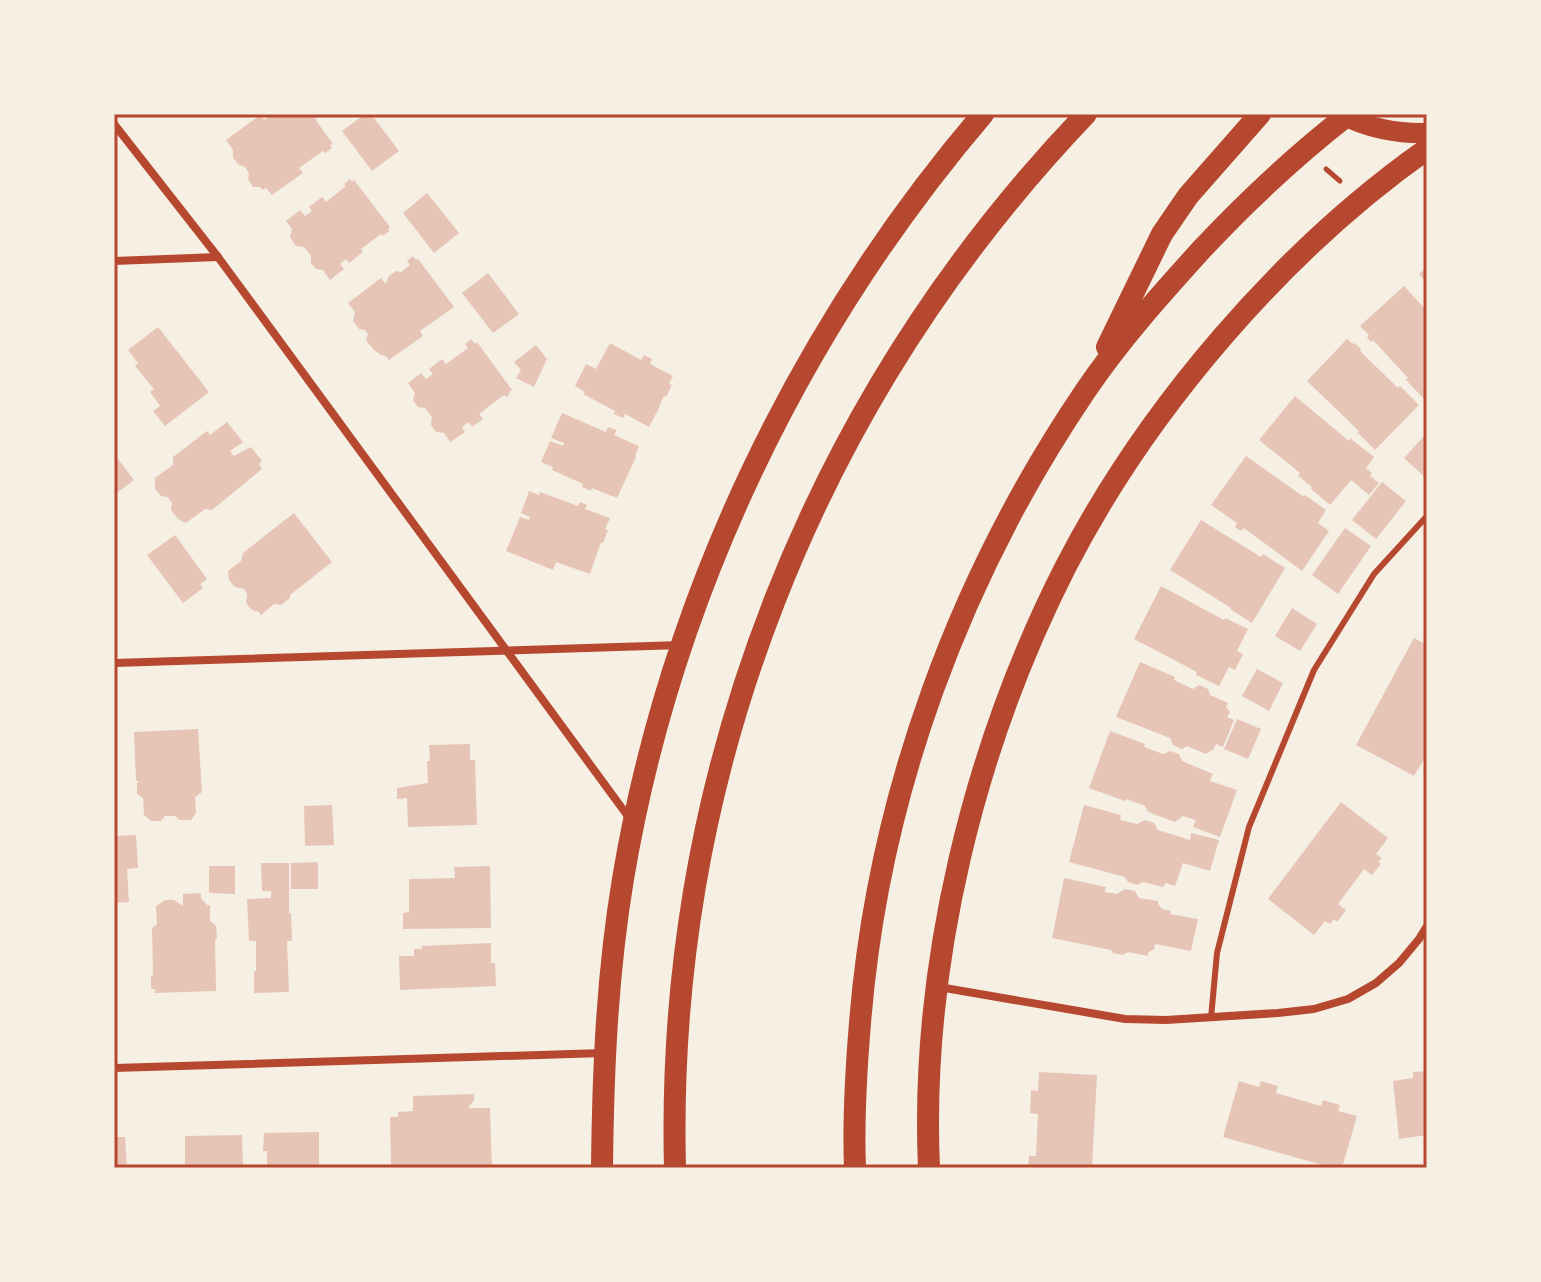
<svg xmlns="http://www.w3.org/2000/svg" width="1541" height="1282" font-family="'Source Serif 4',serif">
<rect width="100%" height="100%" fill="#f6efe4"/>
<g fill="#e6c5b7">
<polygon points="272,114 321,114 315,119 333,144 330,145 332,148 325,153 323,151 299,168 303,173 272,195 266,188 263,190 260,187 253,187 248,179 249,173 245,167 239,165 233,158 233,150 226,140 260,115 264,120"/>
<polygon points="365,114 371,114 399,151 372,171 342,131"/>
<polygon points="350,179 352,182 354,180 390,227 388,229 389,231 383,236 381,234 361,249 363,252 349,263 346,259 340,264 344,269 330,280 323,270 316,269 311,263 311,256 304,247 296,246 290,237 292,229 286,221 300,210 305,216 312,211 309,207 322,197 326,202 346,186 344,184"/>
<polygon points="427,193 459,233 434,253 403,213"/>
<polygon points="413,256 416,260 418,259 454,307 420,331 423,336 389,360 386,356 381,355 373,349 366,340 368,334 365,330 359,329 353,321 355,312 348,303 381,278 385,283 387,282 388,277 396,271 401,272 410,265 407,261"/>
<polygon points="1427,267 1427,284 1419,274"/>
<polygon points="488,273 519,314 493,333 462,293"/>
<polygon points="1404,286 1427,311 1427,396 1424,399 1406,380 1408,378 1373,340 1371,342 1367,337 1369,335 1360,326"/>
<polygon points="158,327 209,392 165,426 153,411 160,406 150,392 154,389 135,366 138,363 128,350"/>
<polygon points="471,339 475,344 477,342 512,390 509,392 510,394 506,397 504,395 479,414 483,419 472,427 469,422 462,427 465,432 450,442 444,433 436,432 431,425 432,417 425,408 418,407 413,400 415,393 408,383 421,373 426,379 433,374 429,369 442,359 446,364 468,348 465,344"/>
<polygon points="1347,339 1353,344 1354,343 1361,349 1360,351 1398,388 1400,386 1419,405 1375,450 1357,432 1359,431 1307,381"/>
<polygon points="610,343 641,360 644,355 652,359 650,364 673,376 669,384 672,385 666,397 664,396 659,406 660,406 649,427 625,414 623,418 614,414 615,411 583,394 585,392 575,386 586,364 596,369"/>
<polygon points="536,345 547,359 534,387 516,378 521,370 514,362"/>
<polygon points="1295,396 1349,441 1350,438 1374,457 1366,468 1372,473 1370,476 1379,483 1369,495 1351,480 1330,505 1310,488 1312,487 1298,476 1300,473 1259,440"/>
<polygon points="562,413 606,432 608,427 617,430 614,435 639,446 635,456 636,457 617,498 592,488 591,491 582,487 583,484 552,470 553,467 541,462 550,441 563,446 564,443 551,438"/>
<polygon points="227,422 243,442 230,451 234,456 251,447 262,461 259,464 262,469 212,510 205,509 186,523 178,519 171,510 172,503 167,497 161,496 155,489 155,478 173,465 173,457 207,431 210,435"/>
<polygon points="1427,433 1427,479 1404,458"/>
<polygon points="114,454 134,480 114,495"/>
<polygon points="1246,456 1304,497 1305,495 1326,510 1318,523 1329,531 1302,571 1244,528 1241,531 1235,527 1237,523 1211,505"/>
<polygon points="1382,482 1406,501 1376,539 1352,520"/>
<polygon points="529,491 539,495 540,492 578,506 580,502 587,505 585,509 610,518 605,529 608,530 603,543 601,542 590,574 556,562 553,570 506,551 520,517 529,520 530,517 521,513"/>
<polygon points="294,513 332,562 290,595 290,598 281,605 274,604 261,615 259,612 252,610 246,603 247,594 244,589 235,587 229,580 228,571 241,561 243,553"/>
<polygon points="1201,520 1261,557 1263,554 1285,568 1252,623 1230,609 1231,608 1170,570"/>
<polygon points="1345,528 1371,546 1338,594 1312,575"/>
<polygon points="175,535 207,579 200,584 203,588 183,603 147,555"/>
<polygon points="1161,586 1224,620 1225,618 1248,629 1237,651 1243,654 1235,670 1229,667 1219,686 1196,675 1197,672 1134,639"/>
<polygon points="1292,608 1317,624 1300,651 1275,636"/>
<polygon points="1414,638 1427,645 1427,735 1425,738 1427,738 1427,754 1414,776 1356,745"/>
<polygon points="1140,662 1175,677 1174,680 1193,689 1199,685 1208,689 1210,695 1228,703 1226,707 1230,712 1227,717 1234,720 1223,747 1216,744 1214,749 1206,754 1187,746 1182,749 1173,745 1170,738 1116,717"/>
<polygon points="1257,669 1283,683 1269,711 1242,696"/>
<polygon points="1237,719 1261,729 1248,759 1224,749"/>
<polygon points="198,729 202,792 195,797 196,813 191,820 180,820 175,816 165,816 161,821 151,821 144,815 143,798 137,794 137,783 139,781 136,781 134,732"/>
<polygon points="1110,731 1145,744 1144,747 1163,754 1170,751 1179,754 1182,761 1213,774 1210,781 1237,790 1220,837 1193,827 1196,820 1183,816 1175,822 1148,812 1145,806 1126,799 1125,801 1089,788"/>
<polygon points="470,744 470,760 475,760 477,825 408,827 407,798 397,799 397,788 428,783 427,761 430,761 429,745"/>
<polygon points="1341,802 1388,838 1376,854 1382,858 1378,862 1381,864 1372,875 1364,869 1338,904 1346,910 1337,922 1334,919 1330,924 1325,921 1314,935 1268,899"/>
<polygon points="332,805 334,845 305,846 304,806"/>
<polygon points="1084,805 1121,815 1120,820 1137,824 1145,820 1154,823 1158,830 1190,840 1191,833 1219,840 1210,871 1183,863 1175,886 1166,883 1163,887 1143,882 1137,885 1128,882 1125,877 1069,862"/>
<polygon points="136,835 138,868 127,869 129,902 114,903 114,836"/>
<polygon points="318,862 318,889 291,889 291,863"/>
<polygon points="261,863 289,863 289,913 291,913 292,941 287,941 289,992 254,993 254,971 256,971 256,941 249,941 247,899 271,898 271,891 262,891"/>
<polygon points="209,866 235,866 235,894 209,893"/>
<polygon points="490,866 491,928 403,929 403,913 409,912 409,879 455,878 454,867"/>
<polygon points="1064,878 1106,887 1105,892 1117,894 1125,889 1135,891 1139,898 1158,901 1158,904 1162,909 1171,911 1170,914 1198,919 1191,951 1155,944 1154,949 1148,953 1148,956 1128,952 1123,955 1113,953 1111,950 1052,938"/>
<polygon points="201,893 201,898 207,905 210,905 210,921 216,926 217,938 215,940 216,991 155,993 155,989 151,989 151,976 153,975 152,928 157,924 156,906 165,900 174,900 183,906 183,894"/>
<polygon points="491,943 491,963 495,963 496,986 400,990 399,956 414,956 414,949 422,949 422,946"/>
<polygon points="1427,1071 1427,1135 1399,1139 1393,1081 1413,1078 1413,1072"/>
<polygon points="1039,1072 1097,1075 1092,1168 1028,1168 1029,1156 1036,1156 1038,1114 1030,1113 1031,1090 1038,1091"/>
<polygon points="1239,1081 1259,1087 1261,1081 1278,1086 1276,1093 1321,1106 1323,1100 1340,1105 1338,1111 1357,1116 1342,1168 1333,1168 1223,1137"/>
<polygon points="474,1094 474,1100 468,1108 490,1108 492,1168 391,1168 390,1117 398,1117 398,1112 413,1111 413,1096"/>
<polygon points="319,1132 319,1168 267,1168 267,1151 263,1151 264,1133"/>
<polygon points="242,1135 243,1168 185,1168 185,1136"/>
<polygon points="114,1137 125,1137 127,1168 114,1168"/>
</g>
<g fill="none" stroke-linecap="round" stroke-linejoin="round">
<polyline stroke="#b5482f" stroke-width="5" points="1326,169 1340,181"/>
<polyline stroke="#b5482f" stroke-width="6" points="1211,1018 1217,953 1249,827 1314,670 1374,574 1427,516"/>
<g stroke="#b5482f" stroke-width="8">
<polyline points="114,124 218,257 630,819"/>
<polyline points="114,261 218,257"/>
<polyline points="114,663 681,645"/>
<polyline points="939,987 1125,1019 1166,1020 1278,1013 1314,1009 1348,999 1376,983 1399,963 1419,939 1427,926"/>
<polyline points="114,1068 603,1053"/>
</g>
<path stroke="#b5482f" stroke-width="20" d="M1341,114C1366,128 1399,134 1427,133"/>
<g stroke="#b5482f" stroke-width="22">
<polyline points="1107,347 1162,234 1188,196 1260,114"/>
<path d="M602,1168C603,1071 607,975 623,879C670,598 798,331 983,114"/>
<path d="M675,1168C665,774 814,399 1086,114"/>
<path d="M855,1168C853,1119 856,1071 860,1023C878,797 959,577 1086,390C1120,340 1161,294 1202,249C1248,200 1296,155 1349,114"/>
<path d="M929,1168C920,966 974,746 1066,566C1147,409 1282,251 1427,149"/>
</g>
</g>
<rect width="1541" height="1282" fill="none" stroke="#f6efe4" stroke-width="232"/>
<rect x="116" y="116" width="1309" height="1050" fill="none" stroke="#b5482f" stroke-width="3"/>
</svg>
